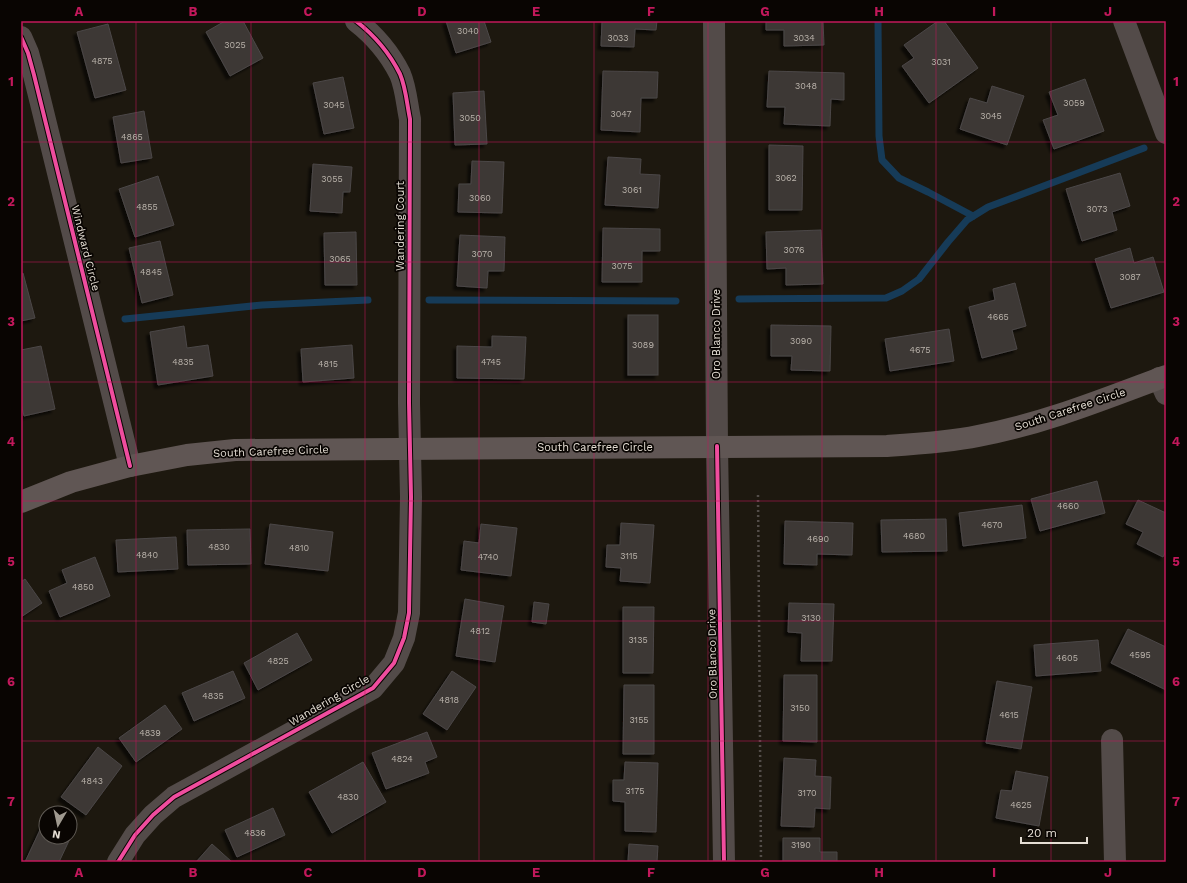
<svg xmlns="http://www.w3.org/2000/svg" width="1187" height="883" font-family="'Work Sans',sans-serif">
<defs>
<filter id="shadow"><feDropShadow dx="-3.5" dy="3.5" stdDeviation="1" flood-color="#0009"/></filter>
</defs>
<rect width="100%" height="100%" fill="#1d180f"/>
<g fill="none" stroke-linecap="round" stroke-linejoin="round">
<g stroke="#163b58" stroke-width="7">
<polyline points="878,21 879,136 882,160 899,178 928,192 973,216"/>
<polyline points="739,299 886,298 902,291 919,279 948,242 967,220 988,207 1144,148"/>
<polyline points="429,300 676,301"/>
<polyline points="125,319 262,305 368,300"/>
</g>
</g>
<g fill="#3d3836" stroke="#4b4747" filter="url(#shadow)">
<polygon points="225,21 243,21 263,58 230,76 206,32"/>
<polygon points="446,21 484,21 491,42 456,53"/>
<polygon points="602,21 657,21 656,30 635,29 634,47 601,46"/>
<polygon points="766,21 823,21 824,45 784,46 784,30 766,30"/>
<polygon points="938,21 944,21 978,68 929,103 902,66 914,58 904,45"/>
<polygon points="108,24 126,90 95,98 77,32"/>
<polygon points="603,71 658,72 657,98 641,98 640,132 601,130"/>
<polygon points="769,71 844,73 844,100 831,99 830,126 784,124 785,107 767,107"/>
<polygon points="343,77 354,128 324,134 313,83"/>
<polygon points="1085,79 1104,131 1054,149 1043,120 1058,115 1049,92"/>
<polygon points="992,86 1024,96 1007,145 960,129 970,98 987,103"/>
<polygon points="484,91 487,144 455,145 453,93"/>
<polygon points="144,111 152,158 121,163 113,117"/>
<polygon points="769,145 803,146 802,210 769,210"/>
<polygon points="608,157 641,159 640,174 660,175 658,208 605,205"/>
<polygon points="472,161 504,162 502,213 458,212 459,184 471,184"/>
<polygon points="313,164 352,167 350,192 343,192 342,213 310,211"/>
<polygon points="1120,173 1130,206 1112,212 1117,230 1082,241 1066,189"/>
<polygon points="158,176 174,225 135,237 119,189"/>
<polygon points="603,228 660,229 660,251 642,251 642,282 602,282"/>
<polygon points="821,230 823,284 786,285 786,268 767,269 766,232"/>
<polygon points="356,232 357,285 325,285 324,233"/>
<polygon points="460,235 505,237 504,271 488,271 487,288 457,286"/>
<polygon points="160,241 173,295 142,303 129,248"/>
<polygon points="1130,248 1134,263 1153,257 1164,292 1111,308 1095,259"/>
<polygon points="23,273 35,318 21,321 21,274"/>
<polygon points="1015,283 1026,326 1012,330 1017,349 982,358 969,307 995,300 993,289"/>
<rect x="628" y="315" width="30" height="60"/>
<polygon points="771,325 831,326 830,371 791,370 792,356 771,356"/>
<polygon points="184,326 187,348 208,345 213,376 158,385 150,332"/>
<polygon points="949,329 954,361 890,371 885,339"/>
<polygon points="492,336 526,337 524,379 457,378 457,346 492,347"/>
<polygon points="352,345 354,378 303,382 301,349"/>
<polygon points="41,346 55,409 24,416 21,403 21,350"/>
<polygon points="1097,481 1105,513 1040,531 1031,499"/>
<polygon points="1138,500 1166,513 1166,551 1163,557 1137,544 1143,532 1126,524"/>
<polygon points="1022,505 1026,538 963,546 959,513"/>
<polygon points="946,519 947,551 882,552 881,520"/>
<polygon points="785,521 853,523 852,555 817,554 817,565 784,564"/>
<polygon points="621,523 654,525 650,583 620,581 621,568 606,567 607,545 620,545"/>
<polygon points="270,524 333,532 328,571 265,564"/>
<polygon points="481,524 517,528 511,576 461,570 464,541 479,543"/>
<polygon points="250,529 251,564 188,565 187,530"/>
<polygon points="176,537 178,569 118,572 116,540"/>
<polygon points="95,557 110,596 60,617 49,591 67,583 62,570"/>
<polygon points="25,579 42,603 21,617 21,582"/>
<polygon points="465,599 504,606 495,662 456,656"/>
<polygon points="534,602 549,604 546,624 532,622"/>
<polygon points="789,603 834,604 832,661 801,661 802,633 788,632"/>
<polygon points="623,607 654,607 653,673 623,673"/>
<polygon points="1128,629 1166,647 1166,690 1111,663"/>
<polygon points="297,633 312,660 258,690 244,663"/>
<polygon points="1098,640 1101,671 1036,676 1034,645"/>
<polygon points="233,671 245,698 194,721 182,693"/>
<polygon points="452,671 476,687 447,730 423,714"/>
<polygon points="784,675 817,675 817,742 783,741"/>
<polygon points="997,681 1032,687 1021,749 986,743"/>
<polygon points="624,685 654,685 654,754 623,754"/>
<polygon points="165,705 182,729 136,762 119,738"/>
<polygon points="427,732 437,757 425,762 429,773 386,789 372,753"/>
<polygon points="98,747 122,766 86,815 61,797"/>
<polygon points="784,758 816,760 815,776 831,777 830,809 815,808 814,827 781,826"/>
<polygon points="363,762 386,802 332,833 309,792"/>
<polygon points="625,762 658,763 656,832 625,831 625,802 613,801 613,780 624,780"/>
<polygon points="1016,771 1048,777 1039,826 996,818 1001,790 1012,791"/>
<polygon points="273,808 285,835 237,857 225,830"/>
<polygon points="46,817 46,837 70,837 70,828 74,830 59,862 25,862"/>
<polygon points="783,838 820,838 820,852 837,852 837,862 783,862"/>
<polygon points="212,844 232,862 196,862"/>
<polygon points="629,844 658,846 657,862 628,862"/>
</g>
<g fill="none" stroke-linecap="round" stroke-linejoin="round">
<polyline stroke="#524c48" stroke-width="2.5" stroke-dasharray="2 3" stroke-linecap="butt" points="758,495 761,862"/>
<g stroke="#534b49" stroke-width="22">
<polyline points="1124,21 1166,133"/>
<polyline points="21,37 28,53 34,75 130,466"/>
<polyline points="1159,378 1166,394"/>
<polyline points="1112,740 1115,862"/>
<path d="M118,862L135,835L153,815L174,797L373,688L394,663L404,638L409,613L411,497L409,403L410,119C407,105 406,88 400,74C390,54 374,35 356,21"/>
</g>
<polyline stroke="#534b49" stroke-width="22" points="714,21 717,446 724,862"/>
<path stroke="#605654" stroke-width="22" d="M21,502L71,482L130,466L187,455L235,450L887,446C917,444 949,442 978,436C1043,424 1104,399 1166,376"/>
<defs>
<g id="cycleway">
<polyline points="21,37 28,53 34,75 130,466"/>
<polyline points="717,446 724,862"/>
<path d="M118,862L135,835L153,815L174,797L373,688L394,663L404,638L409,613L411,497L409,403L410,119C407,105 406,88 400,74C390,54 374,35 356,21"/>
</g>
</defs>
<use href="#cycleway" stroke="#090502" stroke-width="6"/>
<use href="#cycleway" stroke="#ef4d9e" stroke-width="4"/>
</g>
<path fill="none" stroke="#c2185b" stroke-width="1" stroke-opacity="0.55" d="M136,21V862M251,21V862M365,21V862M479,21V862M594,21V862M708,21V862M822,21V862M936,21V862M1051,21V862M21,142H1166M21,262H1166M21,382H1166M21,501H1166M21,621H1166M21,741H1166"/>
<g text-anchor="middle" stroke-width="3.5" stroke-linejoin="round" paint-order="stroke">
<g font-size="9" fill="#bbb4ac">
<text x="468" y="34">3040</text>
<text x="618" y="41">3033</text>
<text x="804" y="41">3034</text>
<text x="235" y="48">3025</text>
<text x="102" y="64">4875</text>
<text x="941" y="65">3031</text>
<text x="806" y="89">3048</text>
<text x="1074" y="106">3059</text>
<text x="334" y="108">3045</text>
<text x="621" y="117">3047</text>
<text x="991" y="119">3045</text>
<text x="470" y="121">3050</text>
<text x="132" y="140">4865</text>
<text x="786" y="181">3062</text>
<text x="332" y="182">3055</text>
<text x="632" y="193">3061</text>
<text x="480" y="201">3060</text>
<text x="147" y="210">4855</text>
<text x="1097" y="212">3073</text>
<text x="794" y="253">3076</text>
<text x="482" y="257">3070</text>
<text x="340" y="262">3065</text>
<text x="622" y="269">3075</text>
<text x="151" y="275">4845</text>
<text x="1130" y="280">3087</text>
<text x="998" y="320">4665</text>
<text x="801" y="344">3090</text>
<text x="643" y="348">3089</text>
<text x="920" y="353">4675</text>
<text x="183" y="365">4835</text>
<text x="491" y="365">4745</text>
<text x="328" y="367">4815</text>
<text x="1068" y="509">4660</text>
<text x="992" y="528">4670</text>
<text x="914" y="539">4680</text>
<text x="818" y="542">4690</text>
<text x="219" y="550">4830</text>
<text x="299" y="551">4810</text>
<text x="147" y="558">4840</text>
<text x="629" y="559">3115</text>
<text x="488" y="560">4740</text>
<text x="83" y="590">4850</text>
<text x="811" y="621">3130</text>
<text x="480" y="634">4812</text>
<text x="638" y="643">3135</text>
<text x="1140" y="658">4595</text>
<text x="1067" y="661">4605</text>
<text x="278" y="664">4825</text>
<text x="213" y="699">4835</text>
<text x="449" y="703">4818</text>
<text x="800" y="711">3150</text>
<text x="1009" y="718">4615</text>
<text x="639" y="723">3155</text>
<text x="150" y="736">4839</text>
<text x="402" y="762">4824</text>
<text x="92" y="784">4843</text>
<text x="635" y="794">3175</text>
<text x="807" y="796">3170</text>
<text x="348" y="800">4830</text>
<text x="1021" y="808">4625</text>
<text x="255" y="836">4836</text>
<text x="801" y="848">3190</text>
</g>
<g font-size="11" fill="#e5ded4" stroke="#090502">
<text transform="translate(400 226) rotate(-90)" y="4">Wandering Court</text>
<text transform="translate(86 248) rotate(76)" y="4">Windward Circle</text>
<text transform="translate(716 334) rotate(-90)" y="4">Oro Blanco Drive</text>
<text transform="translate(1070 409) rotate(-18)" y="4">South Carefree Circle</text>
<text x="595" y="451">South Carefree Circle</text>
<text transform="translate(271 451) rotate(-2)" y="4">South Carefree Circle</text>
<text transform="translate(712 654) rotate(-91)" y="4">Oro Blanco Drive</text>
<text transform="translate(329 700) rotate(-30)" y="4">Wandering Circle</text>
</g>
</g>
<rect width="1187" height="883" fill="none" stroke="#090502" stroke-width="44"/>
<g transform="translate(58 825) rotate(189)"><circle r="19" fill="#090502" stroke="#615c56"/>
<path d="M0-3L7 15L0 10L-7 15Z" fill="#9f998f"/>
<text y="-6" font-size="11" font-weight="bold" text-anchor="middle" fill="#e5ded4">N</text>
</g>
<path d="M1021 837v6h66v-6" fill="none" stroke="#e5ded4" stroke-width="2"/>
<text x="1027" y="837" font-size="12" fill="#e5ded4" stroke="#090502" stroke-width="3" paint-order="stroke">20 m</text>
<rect x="22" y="22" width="1143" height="839" fill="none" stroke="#c2185b" stroke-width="1.5"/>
<g font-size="13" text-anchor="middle" font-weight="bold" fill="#c2185b">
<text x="79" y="16">A</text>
<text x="193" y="16">B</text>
<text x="308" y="16">C</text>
<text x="422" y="16">D</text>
<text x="536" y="16">E</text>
<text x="651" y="16">F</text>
<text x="765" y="16">G</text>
<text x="879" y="16">H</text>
<text x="994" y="16">I</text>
<text x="1108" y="16">J</text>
<text x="11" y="86">1</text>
<text x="1176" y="86">1</text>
<text x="11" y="206">2</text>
<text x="1176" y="206">2</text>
<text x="11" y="326">3</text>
<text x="1176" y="326">3</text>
<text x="11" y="446">4</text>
<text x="1176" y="446">4</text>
<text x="11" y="566">5</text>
<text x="1176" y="566">5</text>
<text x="11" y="686">6</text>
<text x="1176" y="686">6</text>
<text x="11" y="806">7</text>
<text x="1176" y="806">7</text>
<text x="79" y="877">A</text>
<text x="193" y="877">B</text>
<text x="308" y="877">C</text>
<text x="422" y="877">D</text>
<text x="536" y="877">E</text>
<text x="651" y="877">F</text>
<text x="765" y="877">G</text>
<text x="879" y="877">H</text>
<text x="994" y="877">I</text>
<text x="1108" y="877">J</text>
</g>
</svg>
